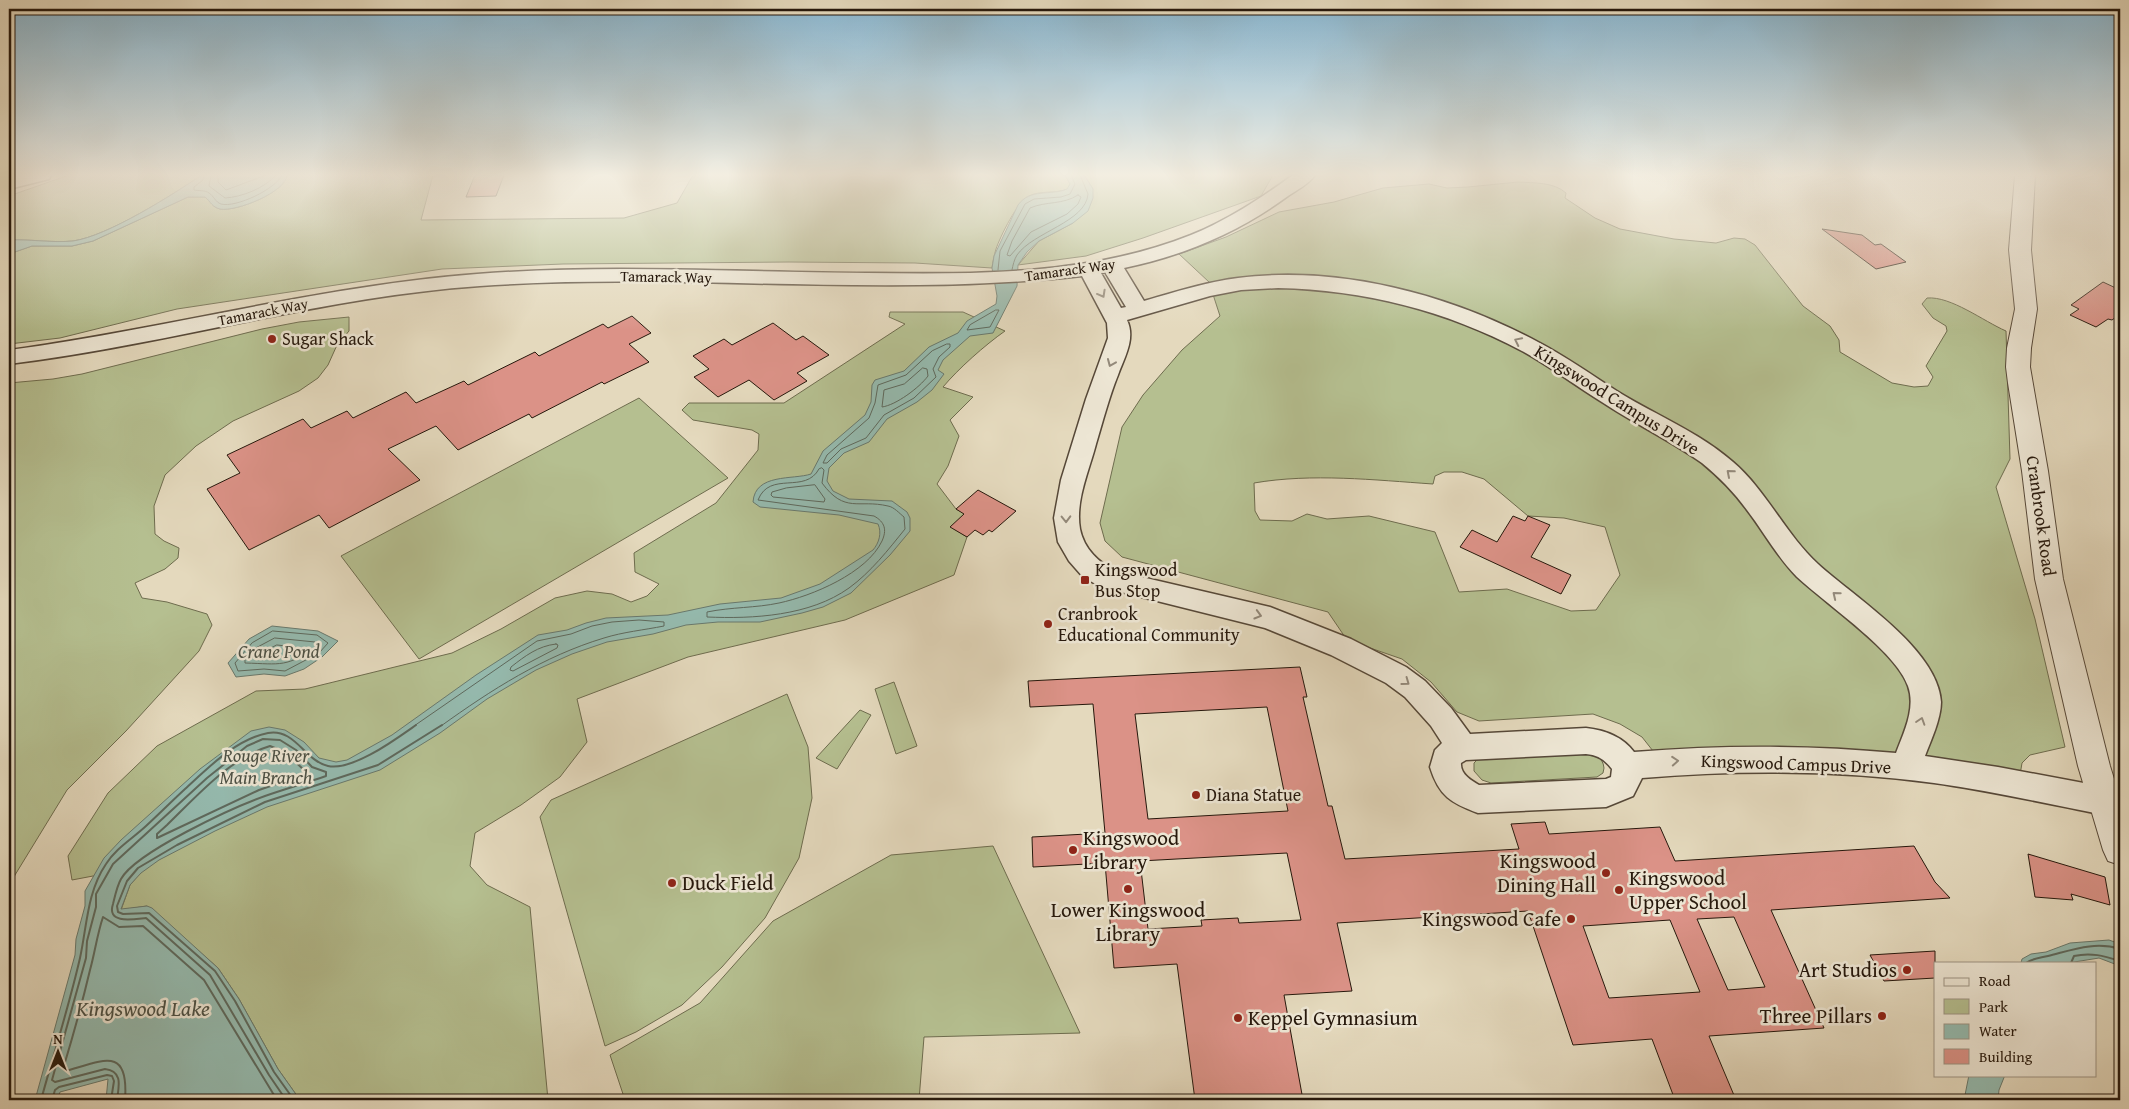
<svg xmlns="http://www.w3.org/2000/svg" width="2129" height="1109" font-family="'Gentium Book Plus',serif">
<rect width="100%" height="100%" fill="#e4d9bd"/>
<filter id="stains"><feTurbulence type="fractalNoise" baseFrequency=".004" numOctaves="4"/><feColorMatrix values="0 0 0 0 .2 0 0 0 0 .09 0 0 0 0 .02 0 0 0 .5 -.17"/></filter>
<radialGradient id="worn" r=".72"><stop offset=".6" stop-color="#630" stop-opacity="0"/><stop offset="1" stop-color="#630" stop-opacity=".3"/></radialGradient>
<g fill="#b5bf90" stroke="#6e6c4e" fill-rule="evenodd">
<path d="M69,175H202C172,195 108,236 73,241C52,243 30,239 9,240V196Z"/>
<path d="M287,175H433L421,220L624,218L677,203L693,175H1065L1070,184L1068,189C1055,194 1041,190 1029,196C1018,200 1000,237 996,249C994,255 993,262 992,268L915,263L789,262L563,264L442,269L177,309L60,338L9,344V254L32,246H72L93,241L188,197H205C211,202 212,207 220,209C236,212 286,192 287,175Z"/>
<polygon points="1084,175 1273,175 1261,196 1143,238 1086,256 1018,265 1039,241 1073,223 1093,189"/>
<path d="M1518,182C1534,183 1554,182 1566,193L1565,198L1595,218L1620,229L1674,239L1716,243L1734,238L1745,239L1755,245L1803,306L1830,326L1839,340L1840,352L1892,383L1914,387L1928,386L1933,377L1926,366L1947,331L1946,326L1933,318L1922,304L1927,298C1951,296 1983,321 2006,331L2010,459L1996,487L2035,619L2065,747L2030,755L2022,763L2020,775L1959,761L1861,752L1653,751L1642,737L1620,724L1593,714L1479,721L1457,712L1431,682L1402,659L1347,640L1328,612L1122,557L1105,541L1100,523L1122,427L1143,395L1182,350L1220,316L1209,282L1179,254L1226,237L1279,212L1334,202L1383,188L1429,184L1447,188L1468,187ZM1444,472H1462L1484,479L1528,516L1564,518L1605,527L1620,575L1596,610L1571,611L1507,589L1459,592L1435,532L1369,516L1327,519L1307,514L1292,521L1260,520L1255,511L1254,483C1312,473 1374,480 1433,484L1435,476Z"/>
<path d="M890,312H963L1005,331C985,345 958,369 943,387L973,397L950,420L959,436L948,466L937,484L956,509L965,514L951,527L967,537L954,575L845,620L688,657L577,699L587,742L560,777L521,805L475,833L470,866L487,885L530,907L548,1100H300L278,1069L239,999L218,968L147,906L121,910L130,885L140,873L93,876L72,880L68,856L108,793L157,746L256,691L305,689L452,653L501,629L555,598L587,591L612,594L631,602L647,596L659,584L635,572L634,553L716,503L758,450L759,434L752,430L693,420L682,410L689,403H784L905,324L889,317Z"/>
<polygon points="349,317 349,331 337,345 328,365 318,378 299,391 233,421 196,446 165,475 154,506 155,534 164,541 179,548 178,558 165,569 135,583 142,598 167,602 207,614 212,625 199,651 126,731 67,790 15,875 9,890 9,383 53,379 82,374 262,329 299,322"/>
<polygon points="639,398 728,478 419,659 341,556"/>
<polygon points="894,682 917,746 896,754 875,689"/>
<polygon points="787,694 808,747 812,798 799,858 765,918 722,967 682,1005 636,1032 605,1046 540,817 551,800"/>
<polygon points="860,710 871,715 837,769 816,758"/>
<path d="M1583,752C1593,755 1603,756 1604,768L1603,773L1597,777L1491,783L1482,780L1474,771V763L1478,759Z"/>
<polygon points="993,846 1080,1033 924,1037 919,1100 625,1100 610,1055 700,1003 773,921 891,855"/>
</g>
<g fill="#95baae" stroke="#69796d">
<path d="M202,175H287C286,192 236,212 220,209C212,207 211,202 205,197H188L93,241L72,246H32L9,254V240C30,239 52,243 73,241C108,236 172,195 202,175Z"/>
<path d="M1065,175H1084L1093,189V198L1088,211L1073,223L1039,241L1027,252L1018,265L1017,286L993,333L970,336L943,360L938,370L944,374L932,390L917,402L887,419L869,442L844,453L829,468L827,481L833,491L849,499L892,501L907,512L910,518V531L890,555L851,593L823,607L802,613L760,622H718L686,625L653,634L607,642L572,654L536,670L487,699L440,733L380,770L267,807L215,831L159,860L141,873L130,885L121,909L147,906L152,908L218,968L239,999L278,1069L300,1100H106L108,1079L60,1092L57,1100H35L75,955L76,939L85,906V891L104,858L121,840L200,769L251,731L269,727L285,730L304,742L319,758L336,762L347,760L392,735L476,675L538,635L567,630L586,623L606,618L668,615L720,604L781,598L820,584L873,550C879,543 882,533 878,524L839,515L760,507L753,502C755,473 793,480 811,474L823,451L865,415L871,402L872,385L875,380L904,371L929,347L958,333L967,321L996,304L997,296L992,268L994,256L1018,205C1030,188 1051,196 1067,189L1070,184Z"/>
<polygon points="272,626 318,631 338,641 322,657 304,669 285,676 264,674 236,677 228,663 249,639"/>
<polygon points="2109,940 2120,944 2120,966 2099,958 2068,963 2021,963 2022,959 2031,954 2046,952 2070,943"/>
<polygon points="1969,1075 2005,1075 1999,1090 1998,1100 1964,1100"/>
</g>
<g fill="none" stroke-linecap="round" stroke-linejoin="round">
<g stroke="#5e695d" stroke-width="1">
<path d="M204,175L203,180L194,187V190C199,191 205,190 209,193C214,196 215,202 221,204C236,208 276,189 282,175"/>
<path d="M211,175L209,186L225,198C242,197 265,188 276,175"/>
<polyline points="218,175 218,182 226,190 266,175"/>
<path d="M1078,195L1081,197L1078,204L1067,214L1031,232L1010,256L1007,255L1012,241L1030,208C1046,201 1063,205 1078,195Z"/>
<polyline points="998,270 1000,251 1025,204 1034,199 1061,197 1070,194 1075,184 1071,175"/>
<path d="M1012,270C1013,265 1014,260 1017,255C1033,232 1086,222 1088,194L1080,175"/>
<polygon points="996,310 999,310 990,327 967,330 970,325"/>
<polygon points="947,344 950,344 950,347 939,357 933,369 936,377 914,398 884,415 866,438 841,449 827,463 823,463 827,455 869,418 875,403 878,385 906,375 932,351"/>
<path d="M923,368L927,369L928,376C919,388 896,405 882,407L884,390L904,384Z"/>
<path d="M822,468L824,470L822,483C845,514 858,499 888,506C894,507 899,513 904,517L905,529C888,550 871,572 849,588C810,616 753,619 707,617V612C731,607 756,608 779,603C812,596 867,573 882,541C887,530 885,522 874,516L758,500C770,470 805,495 819,469Z"/>
<polygon points="815,485 825,499 824,502 773,497 771,495 772,492 786,488"/>
<polygon points="273,631 317,635 328,643 319,653 285,671 264,669 238,671 235,663 252,643"/>
<path d="M275,638L315,642L318,645C287,668 281,664 245,663V660L256,648Z"/>
<path d="M556,644L558,645L557,648L513,671L510,670L511,667C525,656 538,646 556,644Z"/>
<polygon points="277,645 295,647 297,650 283,657 266,654 266,651"/>
<path d="M414,726L537,641L571,634L592,626L612,622L639,620L664,622V626C644,630 623,632 604,638C544,656 491,690 441,726"/>
</g>
<g stroke="#5e695d" stroke-width="2">
<path d="M270,746L285,752L305,771V774L259,790L157,838V834L167,825C197,796 230,758 270,746Z"/>
<path d="M2026,963C2033,958 2040,958 2048,956C2072,950 2095,941 2120,949"/>
<path d="M2071,963L2074,956C2091,952 2104,956 2120,961"/>
<path d="M41,1100C54,1053 69,1006 80,958C87,926 87,892 106,864C116,848 132,839 146,826C159,814 172,801 185,789C208,768 236,739 268,733C295,728 305,761 328,766C353,771 396,739 416,725"/>
<polyline points="52,1100 55,1090 59,1087 107,1075 112,1076 114,1081 111,1100"/>
<path d="M117,1100C119,1086 123,1071 105,1069L55,1082L52,1080L86,958L87,941L96,907V894L113,864L207,778L247,746L263,739L280,740L296,750L312,767L326,772V776C306,783 285,789 265,796C234,807 136,852 121,879C117,886 115,896 113,904C106,925 135,919 146,918L210,975L269,1075L286,1100"/>
<path d="M125,1100C129,1046 104,1060 66,1071L63,1069C73,1036 82,1004 90,970C95,952 97,935 103,917L119,927L143,926L204,980L277,1100"/>
<polyline points="294,1100 274,1072 235,1001 215,971 149,913 123,914 118,912 117,906 127,881 138,868 177,845 265,802 378,765 442,725"/>
</g>
</g>
<g fill="#db9287" stroke="#26180c" fill-rule="evenodd">
<polygon points="475,175 504,175 496,196 466,197"/>
<polygon points="1822,229 1862,235 1875,245 1881,244 1906,262 1876,269"/>
<polygon points="2103,282 2120,290 2120,314 2112,320 2108,319 2096,327 2070,315 2079,309 2071,305"/>
<polygon points="632,316 651,333 629,344 649,362 604,384 602,382 532,418 529,414 458,450 436,426 388,449 420,480 329,528 319,515 249,550 207,489 240,473 227,455 303,419 311,428 347,411 353,418 406,392 416,403 464,381 468,385 535,352 539,356 603,324 608,328"/>
<polygon points="773,323 796,340 803,336 829,355 797,373 807,381 774,400 749,380 718,397 694,377 709,369 693,356 724,339 732,345"/>
<polygon points="978,490 1016,511 992,532 989,530 983,535 975,530 967,537 950,527 964,514 956,509"/>
<polygon points="1513,516 1525,521 1528,516 1550,525 1531,557 1571,575 1561,594 1460,547 1472,530 1497,542"/>
<path d="M1300,667L1307,697H1303L1328,806H1332L1345,859L1519,849L1511,824L1545,822L1549,834L1660,827L1675,861L1914,846L1935,882L1950,898L1771,910L1824,1028L1709,1036L1736,1100H1675L1652,1039L1573,1045L1528,911L1337,923L1352,991L1284,995L1303,1100H1195L1177,964L1114,968L1105,863L1033,867L1032,837L1105,833L1093,704L1030,707L1028,681ZM1267,707L1288,811L1148,819L1135,714ZM1287,853L1301,920L1239,923L1238,918L1201,920L1202,926L1148,929L1140,861ZM1734,917L1765,987L1728,990L1697,919ZM1670,920L1700,992L1609,998L1583,926Z"/>
<polygon points="2028,854 2105,877 2110,905 2071,894 2073,900 2035,897"/>
<polygon points="1935,951 1935,978 1884,981 1870,955"/>
</g>
<g fill="none" stroke-linecap="round" stroke-linejoin="round">
<defs>
<g id="minor">
<polygon points="18,175 51,175 49,179 9,189 9,177"/>
<path d="M1293,175H1315C1309,184 1297,190 1288,196C1239,232 1183,256 1124,268L1144,301C1175,292 1206,282 1238,278C1339,265 1449,294 1538,342C1567,357 1593,376 1620,393C1658,416 1700,433 1733,462C1767,491 1785,534 1818,564C1854,597 1938,649 1941,702C1941,719 1931,740 1925,756L1998,767L2105,787L2116,791L2120,800L2116,811L2105,815C2048,804 1991,791 1934,783C1837,770 1739,770 1642,778L1633,796L1606,807L1478,813C1451,803 1439,796 1430,767L1435,750L1442,743L1431,726L1405,697L1386,683L1331,655L1265,628L1101,587L1083,577L1069,561L1058,542L1054,518L1061,480L1086,399L1108,338L1107,323L1082,276C882,298 681,272 480,286C321,297 167,345 9,364V350C166,329 320,286 477,274C607,264 737,272 866,273C974,274 1089,276 1191,235C1228,220 1261,198 1293,175ZM1105,272L1126,307L1121,308L1101,273ZM1278,288C1364,290 1445,310 1522,351C1551,367 1577,387 1605,404C1637,425 1671,441 1702,463C1719,477 1734,492 1747,510C1764,532 1777,557 1797,577C1826,604 1896,651 1908,686C1916,708 1904,732 1896,753C1809,745 1722,745 1634,752C1623,737 1605,730 1586,728L1470,734L1451,708L1425,681L1406,667L1351,639L1270,607L1116,571C1099,563 1084,549 1080,529C1075,501 1089,471 1096,444C1103,421 1109,397 1118,375C1124,358 1136,339 1127,320L1210,296L1241,290ZM1586,754C1598,755 1605,760 1612,769L1611,777L1606,779L1479,785C1471,780 1460,774 1461,763L1466,760Z"/>
</g>
<polygon id="tertiary" points="2015,175 2035,175 2031,250 2037,309 2031,348 2030,367 2048,471 2063,579 2110,766 2120,798 2120,865 2108,861 2103,850 2078,766 2035,579 2022,471 2008,383 2006,367 2007,348 2015,309 2009,250"/>
</defs>
<use href="#minor" stroke="#564838" stroke-width="3"/>
<use href="#tertiary" stroke="#564838" stroke-width="2"/>
<use href="#minor" fill="#ede6d4" fill-rule="evenodd"/>
<use href="#tertiary" fill="#ede6d4" fill-rule="evenodd"/>
</g>
<defs><path id="oneway-chevron" d="M-2-3.5L2.5 0L-2 3.5" fill="none" stroke-width="1.6" stroke-linecap="round" stroke-linejoin="round" transform="scale(1.25)"/></defs>
<g stroke="#93897a">
<use href="#oneway-chevron" transform="translate(1102 294) rotate(61)"/>
<use href="#oneway-chevron" transform="translate(1518 341) rotate(-154)"/>
<use href="#oneway-chevron" transform="translate(1111 363) rotate(113)"/>
<use href="#oneway-chevron" transform="translate(1730 473) rotate(-139)"/>
<use href="#oneway-chevron" transform="translate(1066 519) rotate(89)"/>
<use href="#oneway-chevron" transform="translate(1836 595) rotate(-141)"/>
<use href="#oneway-chevron" transform="translate(1258 615) rotate(16)"/>
<use href="#oneway-chevron" transform="translate(1406 682) rotate(36)"/>
<use href="#oneway-chevron" transform="translate(1921 721) rotate(-72)"/>
<use href="#oneway-chevron" transform="translate(1675 761) rotate(-4)"/>
</g>
<linearGradient id="sky" x2="0" y2="1"><stop stop-color="#87b6d1"/><stop offset="0.53" stop-color="#f3eee1"/><stop offset="1" stop-color="#f3eee1" stop-opacity="0"/></linearGradient>
<rect width="2129" height="330" fill="url(#sky)"/>
<g fill="#8f2418" stroke="#ede6d4" stroke-width="2">
<circle cx="272" cy="339" r="5"/>
<rect x="1080" y="575" width="10" height="10" rx="2.5"/>
<circle cx="1048" cy="624" r="5"/>
<circle cx="1196" cy="795" r="5"/>
<circle cx="1073" cy="850" r="5"/>
<circle cx="1606" cy="873" r="5"/>
<circle cx="672" cy="883" r="5"/>
<circle cx="1128" cy="889" r="5"/>
<circle cx="1619" cy="890" r="5"/>
<circle cx="1571" cy="919" r="5"/>
<circle cx="1907" cy="970" r="5"/>
<circle cx="1882" cy="1016" r="5"/>
<circle cx="1238" cy="1018" r="5"/>
</g>
<g text-anchor="middle" stroke-width="5" stroke-linejoin="round" paint-order="stroke">
<g font-size="15" fill="#26180c" stroke="#ede6d4">
<text transform="translate(1070 270) rotate(-8)" y="5">Tamarack Way</text>
<text transform="translate(666 277) rotate(1)" y="5">Tamarack Way</text>
<text transform="translate(263 312) rotate(-11)" y="5">Tamarack Way</text>
</g>
<g font-size="18" fill="#26180c" stroke="#ede6d4" text-anchor="start">
<text x="282" y="345">Sugar Shack</text>
<text x="1095" y="576">Kingswood<tspan x="1095" dy="21">Bus Stop</tspan></text>
<text x="1058" y="620">Cranbrook<tspan x="1058" dy="21">Educational Community</tspan></text>
<text x="1206" y="801">Diana Statue</text>
</g>
<g font-size="18" fill="#26180c" stroke="#ede6d4">
<text transform="translate(1617 400) rotate(32)" y="6">Kingswood Campus Drive</text>
<text transform="translate(2041 516) rotate(82)" y="6">Cranbrook Road</text>
<text transform="translate(1796 764) rotate(2)" y="6">Kingswood Campus Drive</text>
</g>
<g font-size="19" font-style="italic" fill="#4d5145" stroke="#ede6d4">
<text x="279" y="658">Crane Pond</text>
<text x="266" y="762">Rouge River<tspan x="266" dy="22">Main Branch</tspan></text>
</g>
<g font-size="21" fill="#26180c" stroke="#ede6d4" text-anchor="start">
<text x="1083" y="845">Kingswood<tspan x="1083" dy="24">Library</tspan></text>
<text x="1596" y="868" text-anchor="end">Kingswood<tspan x="1596" dy="24">Dining Hall</tspan></text>
<text x="1629" y="885">Kingswood<tspan x="1629" dy="24">Upper School</tspan></text>
<text x="682" y="890">Duck Field</text>
<text x="1128" y="917" text-anchor="middle">Lower Kingswood<tspan x="1128" dy="24">Library</tspan></text>
<text x="1561" y="926" text-anchor="end">Kingswood Cafe</text>
<text x="1897" y="977" text-anchor="end">Art Studios</text>
<text x="1872" y="1023" text-anchor="end">Three Pillars</text>
<text x="1248" y="1025">Keppel Gymnasium</text>
</g>
<g font-size="22" font-style="italic" fill="#4d5145" stroke="#ede6d4">
<text x="143" y="1016">Kingswood Lake</text>
</g>
</g>
<rect width="2129" height="1109" fill="none" stroke="#e4d9bd" stroke-width="30"/>
<rect x="10" y="10" width="2109" height="1089" fill="none" stroke="#26180c" stroke-width="2.5"/>
<rect x="15" y="15" width="2099" height="1079" fill="none" stroke="#26180c"/>
<rect x="1934" y="962" width="162" height="115" fill="#ede6d4" stroke="#9d9484"/>
<rect x="1944" y="978" width="25" height="8" fill="#ede6d4" stroke="#9d9484"/>
<text x="1979" y="986" font-size="15" fill="#26180c">Road</text>
<rect x="1944" y="999" width="25" height="15" fill="#b5bf90" stroke="#9d9484"/>
<text x="1979" y="1012" font-size="15" fill="#26180c">Park</text>
<rect x="1944" y="1024" width="25" height="15" fill="#95baae" stroke="#9d9484"/>
<text x="1979" y="1036" font-size="15" fill="#26180c">Water</text>
<rect x="1944" y="1049" width="25" height="15" fill="#db9287" stroke="#9d9484"/>
<text x="1979" y="1062" font-size="15" fill="#26180c">Building</text>
<g transform="translate(58 1052)" stroke="#ede6d4" stroke-width="4" paint-order="stroke">
<path d="M0-4L9 19L0 12L-9 19Z" fill="#26180c"/>
<text y="-8" font-size="14" font-weight="bold" text-anchor="middle" fill="#26180c">N</text>
</g>
<rect width="100%" height="100%" filter="url(#stains)"/>
<rect width="100%" height="100%" fill="url(#worn)"/>
</svg>
